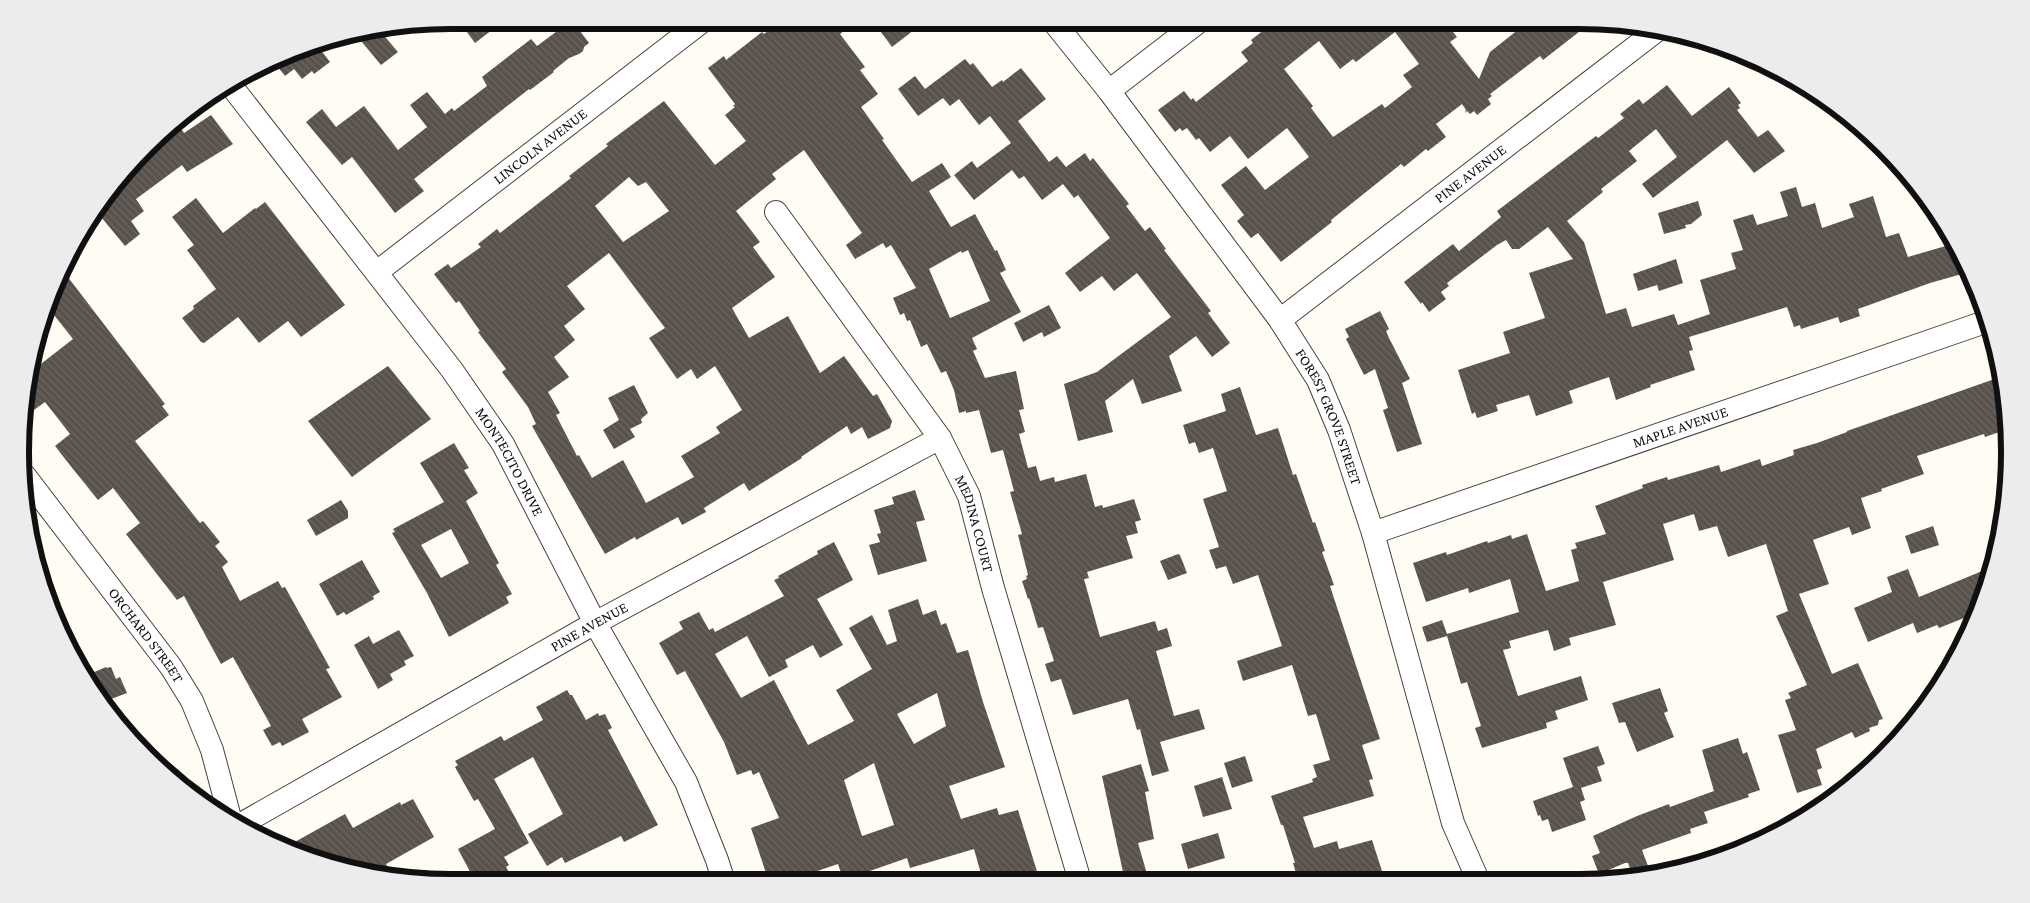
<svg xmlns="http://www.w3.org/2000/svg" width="2030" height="903" font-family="'Crimson Pro',serif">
<defs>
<pattern id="building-back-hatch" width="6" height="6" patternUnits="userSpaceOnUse" patternTransform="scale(1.25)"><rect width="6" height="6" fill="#59514b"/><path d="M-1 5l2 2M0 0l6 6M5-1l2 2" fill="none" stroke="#6c6561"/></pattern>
</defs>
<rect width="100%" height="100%" fill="#fffdf3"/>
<g fill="url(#building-back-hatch)" fill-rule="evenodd">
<polygon points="458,20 505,20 475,43"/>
<path d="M782,20H858L840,34L865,67L860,70L878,94L861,107L884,139L882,140L912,182L942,163L951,177L929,191L951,227L975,214L995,251L997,250L1006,270L1000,273L1021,312L972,338L977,349L973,351L985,378L1016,371L1024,409L1019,410L1025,432L1019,434L1028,468L1036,466L1040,481L1054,477L1055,482L1086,474L1095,507L1102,505L1103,508L1134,499L1141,520L1135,522L1138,533L1126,536L1133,558L1087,572L1089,578L1084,579L1100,637L1155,621L1158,631L1167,628L1172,646L1156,651L1174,716L1199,709L1205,729L1160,742L1169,771L1152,776L1140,729L1137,730L1128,699L1073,715L1061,679L1051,682L1045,664L1054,661L1043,627L1038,628L1029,598L1028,599L1022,581L1027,579L1026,576L1028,575L1018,535L1022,534L1010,492L1014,491L1003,450L991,453L979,410L966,413V411L959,413L954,390L946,371L941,373L927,344L921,347L910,320L907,321L904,313L900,315L893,298L916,288L891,245L886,248L883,243L855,259L846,245L862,233L804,150L772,174L776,179L736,211L760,242L753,247L775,277L732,308L749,338L788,316L820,373L844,356L873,396L877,394L892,421L890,428L868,439L862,427L851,434L847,426L801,457L802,458L749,491L744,483L704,508L706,512L682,525L678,517L636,540L635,537L605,554L532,426L536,424L528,407L502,372L506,369L478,332L480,331L459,301L456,303L434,274L448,264L451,268L481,247L478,244L497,229L500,233L571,178L569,176L608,146L606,144L664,101L715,165L746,141L725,115L735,107L733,106L735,104L708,68L724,56L726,60L762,32L764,34ZM629,177L638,186L646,182L669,211L623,242L595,206ZM968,250L990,301L950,318L929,269L961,251L962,253ZM609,253L665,328L649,338L677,379L691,369L697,379L715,366L742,410L716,427L720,433L681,456L694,477L646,503L623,460L592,478L579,455L577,456L556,415L560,413L548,392L569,377L554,357L575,340L564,326L585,309L567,286Z"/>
<polygon points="872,20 927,20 892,47"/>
<path d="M1277,20H1414L1422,31L1436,20H1443L1457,37L1450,42L1479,79L1490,52L1519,29L1512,20L1593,21L1543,60L1540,56L1490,94L1492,96L1488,99L1491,104L1477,115L1474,111L1470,114L1467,111L1465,113L1466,110L1462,104L1436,124L1446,137L1428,151L1426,149L1404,167L1401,164L1331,220L1332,222L1281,262L1258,233L1251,238L1237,221L1244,215L1221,185L1246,166L1265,190L1309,157L1287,128L1248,159L1230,136L1210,152L1199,138L1196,140L1187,128L1182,131L1180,128L1175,132L1158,110L1184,91L1191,100L1193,98L1196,102L1248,61L1241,52L1253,43L1251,40ZM1395,32L1419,64L1403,75L1412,87L1385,108L1382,104L1333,137L1311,108L1313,106L1284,69L1319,41L1340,69L1353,59L1356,62Z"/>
<polygon points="574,23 589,43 584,47 583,51 579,54 569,58 553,71 554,72 530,90 529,89 414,179 424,191 395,213 352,157 342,165 306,122 322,109 336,127 364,106 398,150 427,127 410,105 427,92 445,114 452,108 454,111 487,86 482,77 531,39 537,46 564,26 566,29"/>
<polygon points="379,32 381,32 398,52 381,65 357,36"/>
<polygon points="324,41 326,44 320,49 330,62 314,74 312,71 302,79 294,69 285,76 273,61 313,43"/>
<polygon points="965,59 970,65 973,63 992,87 1002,80 1003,82 1021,68 1046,99 1018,121 1049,162 1057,156 1066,167 1085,153 1090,161 1093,158 1129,204 1126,206 1145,231 1150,227 1166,249 1164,250 1211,311 1208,313 1230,343 1212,357 1196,336 1169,356 1182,391 1142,404 1133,379 1105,401 1113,432 1078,441 1064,384 1097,372 1171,317 1137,273 1114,291 1102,276 1080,292 1065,273 1110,238 1078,195 1074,198 1063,184 1042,200 1024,176 1019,179 1012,170 974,200 954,175 972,161 977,168 1011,143 990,116 979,125 959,99 950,106 943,98 918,116 898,89 915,76 925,89"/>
<polygon points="1667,85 1692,116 1729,87 1741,103 1738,105 1740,108 1737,110 1758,137 1768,130 1785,151 1754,173 1727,140 1653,198 1642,184 1677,157 1656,129 1629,151 1637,161 1601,189 1603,192 1567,221 1584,242 1606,314 1626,308 1632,327 1674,314 1678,325 1710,314 1700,280 1736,269 1731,253 1743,250 1733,220 1753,214 1757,225 1788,216 1780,192 1796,187 1802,207 1815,203 1822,228 1854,217 1849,204 1873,196 1886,237 1899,233 1908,257 1949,245 1950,247 1955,246 1969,272 1930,283 1858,309 1860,316 1840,323 1838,317 1801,329 1800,325 1794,327 1787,307 1689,337 1693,350 1689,351 1695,370 1650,385 1651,387 1616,400 1609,377 1569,391 1573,403 1536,416 1529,395 1496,405 1498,411 1477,418 1475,412 1472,414 1458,370 1510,353 1503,332 1545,318 1529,273 1573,259 1548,227 1519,249 1512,249 1506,240 1497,245 1447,283 1449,286 1441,292 1446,299 1429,312 1422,302 1421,304 1404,282 1453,244 1459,251 1501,217 1497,211 1596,136 1598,138 1624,118 1620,114 1639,99 1643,104"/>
<polygon points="211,115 233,144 187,172 182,165 136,199 144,211 131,221 140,234 125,246 97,212 156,140 158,143 179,126 184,133"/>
<polygon points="196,198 223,233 255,208 256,209 265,202 345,305 301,337 288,321 259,343 238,317 204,343 201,342 182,318 194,309 193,306 216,289 187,250 194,245 172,217"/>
<polygon points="1698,201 1702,215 1691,224 1685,225 1686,228 1664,234 1658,213"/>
<polygon points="1676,259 1683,283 1659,291 1657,285 1638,291 1633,274"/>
<polygon points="64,272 165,404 162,406 169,415 135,441 200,523 203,521 220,542 215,546 228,562 222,567 240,601 278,581 282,588 285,587 330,668 326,669 342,697 302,719 309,732 282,746 280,742 272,746 263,730 271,726 233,657 221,664 184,596 177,600 126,534 140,523 113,488 98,500 73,469 55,446 70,434 45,402 27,415 28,374 73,339 50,310"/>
<polygon points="1049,305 1061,328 1044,337 1042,332 1023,342 1014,323"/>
<polygon points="1380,311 1389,329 1386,331 1389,338 1410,379 1402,383 1422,444 1397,452 1383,410 1388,408 1375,369 1364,375 1346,339 1349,337 1345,329"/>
<polygon points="388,366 431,419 352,477 308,421"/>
<polygon points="2003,376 2008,429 1985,437 1984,434 1917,456 1924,474 1881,489 1882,491 1861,498 1871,528 1852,535 1849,527 1813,540 1829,584 1799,594 1832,674 1858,663 1883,719 1879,720 1878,725 1869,728 1870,731 1855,738 1852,732 1816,749 1822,768 1817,770 1822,785 1797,793 1778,735 1796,730 1785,700 1791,698 1788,693 1807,685 1776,616 1788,611 1766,544 1728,557 1717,526 1699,531 1694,514 1663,524 1674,560 1603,582 1616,625 1569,638 1571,645 1554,651 1548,630 1509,641 1511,648 1503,650 1518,696 1581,676 1588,700 1555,711 1558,719 1546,723 1547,728 1482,748 1475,728 1481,726 1467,682 1461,684 1447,636 1427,642 1422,627 1442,620 1447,634 1519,612 1510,579 1469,593 1468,588 1426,602 1413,563 1446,552 1447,555 1487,541 1488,543 1511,535 1512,539 1527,534 1546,591 1579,581 1571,550 1577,548 1575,543 1606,534 1595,506 1643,488 1642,485 1667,477 1668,480 1719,465 1721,472 1760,459 1762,466 1794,455 1793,450 1817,443 1847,432 1847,431"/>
<polygon points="634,385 648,413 641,419 642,423 630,429 635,437 614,449 603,430 619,420 608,398"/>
<polygon points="1240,387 1256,435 1278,428 1293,475 1296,474 1313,523 1315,522 1325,551 1322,552 1334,585 1330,586 1380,739 1362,745 1373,779 1369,780 1374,796 1303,817 1314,848 1337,841 1339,849 1372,840 1382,871 1352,880 1347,880 1345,875 1328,880 1298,880 1293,863 1295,863 1283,825 1281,825 1271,796 1313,782 1312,779 1317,777 1313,765 1330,760 1316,714 1308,716 1292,665 1243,681 1237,661 1282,646 1258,575 1233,584 1226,566 1216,569 1209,550 1219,547 1203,499 1227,491 1213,448 1199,453 1195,442 1189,444 1183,425 1226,411 1221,394"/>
<path d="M454,443L469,468L464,470L478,493L466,501L499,563L496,565L512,594L506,597L509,603L449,637L427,593L392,533L395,532L393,529L444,502L420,463ZM451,529L469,563L441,578L421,545Z"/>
<polygon points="915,490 925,520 916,522 927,561 878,575 869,545 880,542 877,534 881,533 874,510 894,504 892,497"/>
<polygon points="341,500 348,511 348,518 316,536 307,520"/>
<polygon points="1933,526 1939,545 1911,554 1905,536"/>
<path d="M834,542L853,580L817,599L843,645L820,658L813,645L785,660L788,667L769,677L747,636L715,654L741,698L774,680L808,745L854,721L836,690L872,669L849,628L872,615L887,645L897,641L888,610L918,599L923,615L936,610L941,625L946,623L957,653L968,650L983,702L1005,767L949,786L961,819L997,808L999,815L1018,810L1039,878L1028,881H983L974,849L910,868L907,858L867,872L870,882H844L838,864L785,882H769L751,828L779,818L759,772L753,775L751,770L737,775L724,742L685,671L677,675L659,643L683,629L679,622L699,612L709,630L713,628L715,632L784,596L774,580L779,578L778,576L818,554L817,551ZM937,693L946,726L914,744L897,714ZM874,763L894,825L862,836L844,780Z"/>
<polygon points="1178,554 1180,555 1187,573 1168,580 1160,561"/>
<polygon points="362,560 380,592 373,596 374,599 346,615 344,612 337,616 319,584"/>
<polygon points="1992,567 1979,612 1939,628 1937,625 1917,633 1913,623 1868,642 1854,608 1892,592 1887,577 1908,569 1919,597"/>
<polygon points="399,630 414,656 404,661 406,665 390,674 393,680 378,689 354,645 369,636 373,644"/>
<polygon points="106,667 107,668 111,667 116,679 120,677 127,693 106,701 85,676"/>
<polygon points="1660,688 1668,711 1664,713 1674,737 1637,752 1625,722 1619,723 1612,703"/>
<polygon points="567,690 570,695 572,695 586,720 598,713 599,716 605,714 612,728 608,730 658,825 624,842 621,836 565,863 562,857 547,866 528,834 563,814 533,757 494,779 529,843 504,857 509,865 506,867 515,883 476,883 458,849 495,829 478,799 474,801 455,767 458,765 455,761 501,736 504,741 543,720 536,707"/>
<polygon points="1738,738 1743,754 1747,752 1760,790 1748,794 1749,797 1704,812 1708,823 1690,829 1691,833 1642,850 1648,866 1632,874 1628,863 1625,863 1599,874 1592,856 1600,853 1593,836 1637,816 1669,804 1670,807 1714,791 1702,750"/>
<polygon points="1598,746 1605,764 1597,767 1602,781 1581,788 1585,800 1580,802 1586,820 1552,832 1548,819 1542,821 1540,815 1538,816 1533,801 1573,787 1563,758"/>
<polygon points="1245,756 1253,781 1232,788 1224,763"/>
<polygon points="1141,764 1149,791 1145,792 1154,839 1138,843 1149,881 1125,881 1102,776"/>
<polygon points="1222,777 1232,809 1203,817 1194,786"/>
<polygon points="413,799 434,837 386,864 393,877 368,875 284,848 345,814 353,828 400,802 401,805"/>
<polygon points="1218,833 1225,858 1188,869 1181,844"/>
</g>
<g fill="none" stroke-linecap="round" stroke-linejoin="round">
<defs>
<g id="minor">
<path id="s1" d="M1052,20L1109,91L1280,320L1318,380L1339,430L1373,533L1453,823L1478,880"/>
<path id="s2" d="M229,83L452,370L503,444L595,623L686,782L717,860L724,882"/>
<polyline points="1109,91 1201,20"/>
<path id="s3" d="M776,212L940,438L969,496L993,588L1080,881"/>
<path id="s4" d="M377,272L704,20"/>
<path id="s5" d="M1280,320L1660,28"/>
<path id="s6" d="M25,476L171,667L192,701L212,750L229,814"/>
<path id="s7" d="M1373,533L1988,321"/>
<path id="s8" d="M243,823L595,623L940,438"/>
</g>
</defs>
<use href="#minor" stroke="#434343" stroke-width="24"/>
<use href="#minor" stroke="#fff" stroke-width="22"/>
</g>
<g text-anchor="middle" stroke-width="5" stroke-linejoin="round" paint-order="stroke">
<g font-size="15" fill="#101010" stroke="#fff">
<text dy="5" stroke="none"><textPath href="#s4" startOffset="206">LINCOLN AVENUE</textPath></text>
<text dy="5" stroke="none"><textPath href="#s5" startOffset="240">PINE AVENUE</textPath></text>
<text dy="5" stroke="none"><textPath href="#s1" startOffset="486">FOREST GROVE STREET</textPath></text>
<text dy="5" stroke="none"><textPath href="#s7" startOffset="325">MAPLE AVENUE</textPath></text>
<text dy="5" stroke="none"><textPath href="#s2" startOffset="472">MONTECITO DRIVE</textPath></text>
<text dy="5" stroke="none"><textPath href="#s3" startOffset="372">MEDINA COURT</textPath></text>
<text dy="5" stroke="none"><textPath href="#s8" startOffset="398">PINE AVENUE</textPath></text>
<text dy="5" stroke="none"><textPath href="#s6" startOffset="200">ORCHARD STREET</textPath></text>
</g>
</g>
<path d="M0 0H2030V903H0ZM451 29H1579A422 422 0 0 1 2001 451V452A422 422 0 0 1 1579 874H451A422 422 0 0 1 29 452V451A422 422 0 0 1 451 29Z" fill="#ececec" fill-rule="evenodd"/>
<path fill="none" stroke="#101010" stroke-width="6" d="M451 29H1579A422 422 0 0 1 2001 451V452A422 422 0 0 1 1579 874H451A422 422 0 0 1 29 452V451A422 422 0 0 1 451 29Z"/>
</svg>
